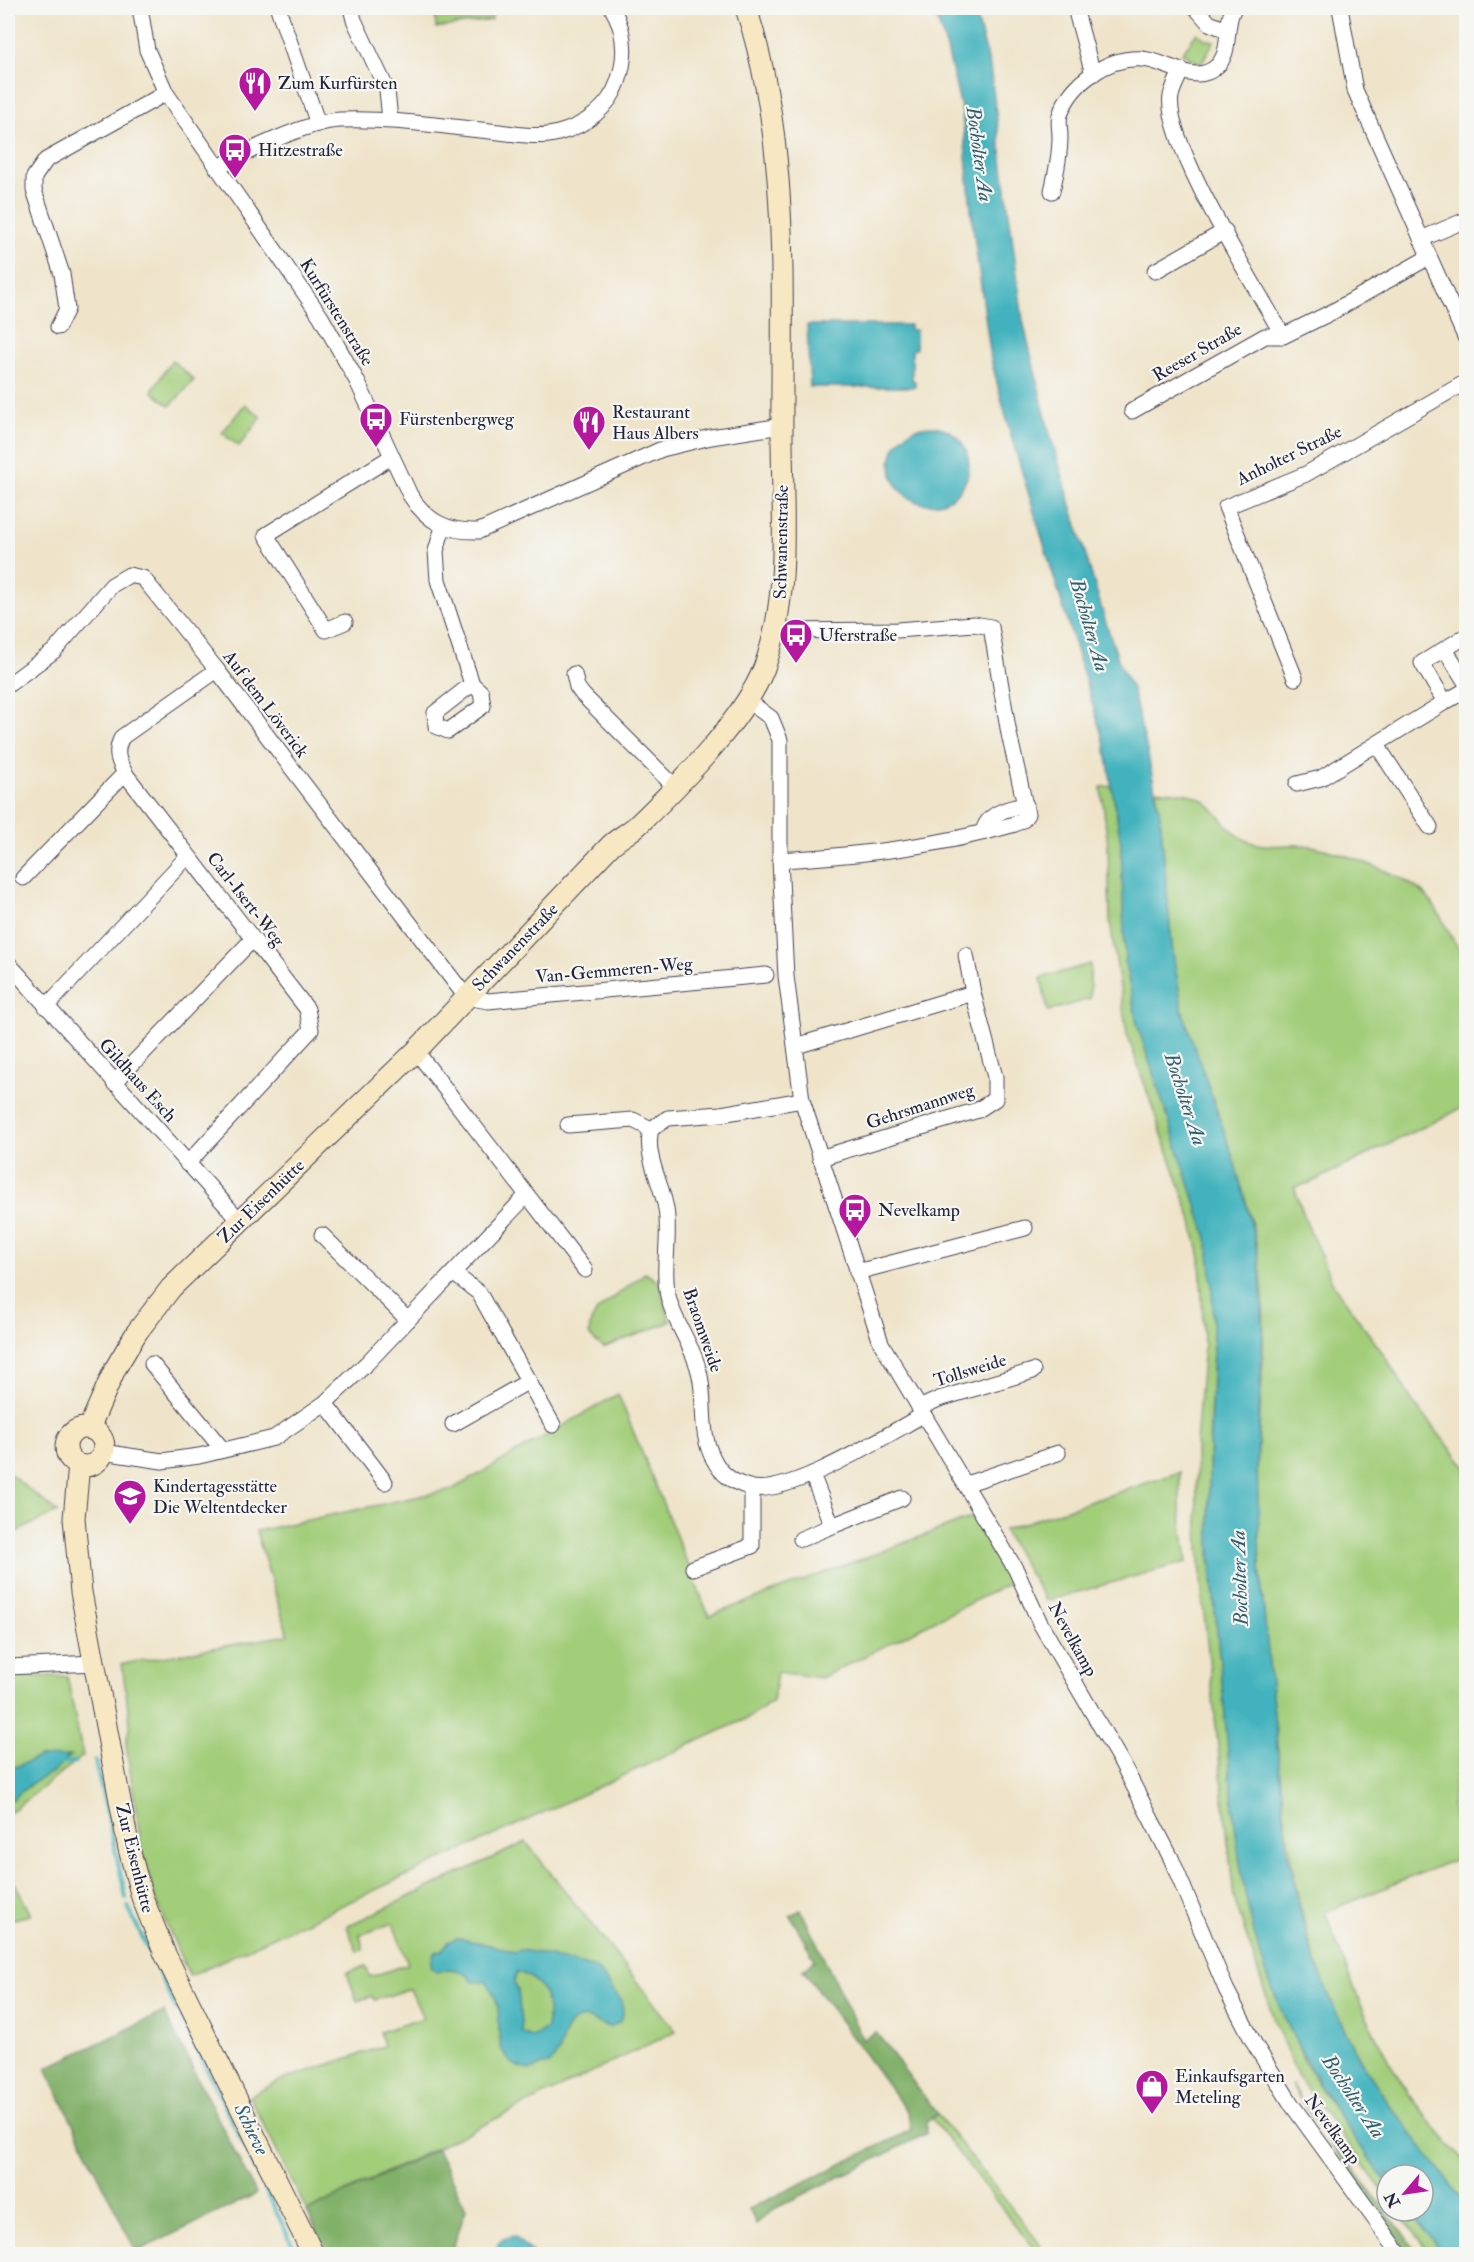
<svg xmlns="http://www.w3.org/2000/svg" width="1474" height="2262" font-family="'IM FELL Double Pica',serif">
<rect width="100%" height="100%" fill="#f6f6f2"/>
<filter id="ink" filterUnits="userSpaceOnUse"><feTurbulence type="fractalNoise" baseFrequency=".0167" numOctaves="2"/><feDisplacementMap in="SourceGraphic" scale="12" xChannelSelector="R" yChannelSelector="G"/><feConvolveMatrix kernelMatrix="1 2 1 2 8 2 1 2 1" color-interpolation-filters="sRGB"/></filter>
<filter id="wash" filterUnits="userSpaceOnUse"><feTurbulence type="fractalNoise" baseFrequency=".008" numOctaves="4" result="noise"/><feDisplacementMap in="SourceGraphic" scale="24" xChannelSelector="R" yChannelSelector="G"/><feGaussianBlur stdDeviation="1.35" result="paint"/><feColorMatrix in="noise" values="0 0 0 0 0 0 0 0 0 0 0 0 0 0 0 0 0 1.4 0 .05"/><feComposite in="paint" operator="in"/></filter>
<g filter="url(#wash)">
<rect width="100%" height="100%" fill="#efe4ca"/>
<g fill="#a2cd79" stroke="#62785a" stroke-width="1.5">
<polygon points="434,8 491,8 492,20 436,28"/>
<polygon points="1197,33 1205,39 1214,41 1201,64 1182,53"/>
<polygon points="172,360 194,380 170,406 152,391"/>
<polygon points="245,404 261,417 239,446 222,433"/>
<polygon points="1113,786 1121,843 1125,963 1138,1027 1194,1193 1207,1238 1212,1270 1214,1325 1209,1446 1210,1558 1236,1828 1249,1908 1265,1968 1304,2061 1323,2093 1387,2182 1387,2197 1297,2075 1275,2023 1234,1898 1202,1594 1197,1512 1196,1443 1204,1344 1200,1258 1191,1218 1127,1034 1110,921 1108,845 1101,787"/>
<path d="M1156,790C1170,792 1189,792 1201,799C1218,808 1225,831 1248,841C1268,850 1291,842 1312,846C1342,853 1408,875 1428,898C1444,917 1450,940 1466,959V1106L1310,1183L1294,1187L1307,1224L1334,1286L1382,1352L1415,1405L1466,1467V1703L1462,1704V1773L1455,1775L1452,1808L1461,1857L1325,1912C1350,1981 1378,2056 1424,2114C1437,2131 1452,2147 1466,2163V2205C1430,2158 1391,2112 1361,2061C1293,1947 1286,1832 1273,1704C1266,1635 1258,1566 1257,1497C1256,1419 1271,1335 1259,1259C1246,1173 1203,1095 1183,1011C1166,938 1168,863 1156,790Z"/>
<polygon points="1090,964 1090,999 1048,1011 1041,978"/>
<polygon points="645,1273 659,1282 670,1322 603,1348 589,1335 590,1324 597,1311"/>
<polygon points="618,1394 709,1616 973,1517 1010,1583 821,1678 777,1672 773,1701 750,1717 189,1976 155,1897 142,1849 126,1745 130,1722 122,1664 288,1635 256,1531 453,1489"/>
<polygon points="1180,1472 1180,1509 1187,1562 1046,1601 1003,1530"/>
<polygon points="8,1474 11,1475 57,1512 12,1534 8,1527"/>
<polygon points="67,1676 83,1756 8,1814 8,1677"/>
<polygon points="526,1842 676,2031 307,2211 249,2096 282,2080 384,2046 380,2032 423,2018 410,1989 374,2000 372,1996 357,2001 347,1973 366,1966 370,1977 408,1964 393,1923 360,1935 363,1949 357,1952 347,1926"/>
<polygon points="8,1870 31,1915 8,1920"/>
<polygon points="937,2114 1048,2254 1038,2254 931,2118"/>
<polygon points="1398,2211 1410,2211 1444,2254 1431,2254"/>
</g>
<g fill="#81b069" stroke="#526952" stroke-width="1.5">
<polygon points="801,1910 863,2040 876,2032 937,2114 926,2122 926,2134 774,2209 756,2224 749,2209 911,2130 908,2113 803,1970 815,1960 790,1915"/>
<polygon points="164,2012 256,2194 136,2252 46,2068"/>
<polygon points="1291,2083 1302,2101 1419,2254 1408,2254 1301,2101"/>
<polygon points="437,2149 466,2209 452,2250 444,2254 328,2254 307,2211"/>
</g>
<g fill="#43b3be" stroke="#326a7c" stroke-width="1.5" fill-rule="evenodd">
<path d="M933,8H974L990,67L1023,321L1048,427L1105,620L1119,662L1132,689L1147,750L1160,815L1172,947L1183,1013L1233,1157L1248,1210L1259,1259L1263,1323L1257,1462L1260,1571L1287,1848L1297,1900L1312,1953L1336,2012L1360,2060L1390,2105L1466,2205V2254H1444L1410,2211H1423V2175H1387V2182C1336,2116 1292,2047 1265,1969C1236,1885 1232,1793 1224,1706C1218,1637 1209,1568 1209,1499C1208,1412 1220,1324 1207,1238L1138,1027L1125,963L1121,843L1105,745L1011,436L991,359L972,220L962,112L947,49Z"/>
<polygon points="807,325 910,325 910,330 916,330 916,349 912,350 912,380 915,381 915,387 810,387"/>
<circle cx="930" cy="465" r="39"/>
<polygon points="70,1756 55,1771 32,1783 8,1803 8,1770 39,1757"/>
<path d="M457,1938L503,1948L514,1952L519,1950L538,1953L596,1968L622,2001L623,2014L621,2021L610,2027C600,2025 590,2016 579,2019C559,2024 565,2054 549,2064C546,2065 543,2065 540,2066C533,2070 530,2071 522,2068C491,2058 502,2025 497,2003C495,1996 491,1989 487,1982H473C466,1970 449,1966 437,1972L431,1966L434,1952L442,1951L448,1942ZM517,1972C545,1980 551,2001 547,2028L533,2037L522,2033L518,1990L514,1983Z"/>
<polygon points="514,2236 533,2254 498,2254 496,2250 500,2240"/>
</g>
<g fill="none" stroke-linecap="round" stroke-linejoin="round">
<g stroke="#43b3be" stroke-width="4">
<polyline points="95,1760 126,1898"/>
<polyline points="59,1763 76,1762"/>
<polyline points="128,1907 177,2011"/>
<polyline points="181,2017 297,2254"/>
</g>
</g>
</g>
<g filter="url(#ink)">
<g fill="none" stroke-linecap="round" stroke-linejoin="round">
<defs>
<g id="street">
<path d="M140,8L147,50L166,93L321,317L357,381L410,495C427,522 447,532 479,531L662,449L711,437L782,426"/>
<polyline points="278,8 318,124"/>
<polyline points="351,8 354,20 387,90 390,120"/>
<polyline points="1075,8 1093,74"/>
<polyline points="1196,8 1209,23 1227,30"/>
<polyline points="1340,8 1355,90 1466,339"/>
<path d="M1182,70C1178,78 1173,87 1171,96C1163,141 1258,290 1283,336L1332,312L1429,257"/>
<path d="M217,168C245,152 309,121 340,120C390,118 440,126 490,131C510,133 538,139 558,133C585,126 609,108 618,82C627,56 626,32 612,8"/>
<path d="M1052,191C1056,174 1060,155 1060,137C1060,129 1058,122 1060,115C1071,82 1108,57 1142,59C1165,60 1194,86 1216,67C1233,52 1223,26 1234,8"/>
<polyline points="1421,239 1466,220"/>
<polyline points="1155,271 1225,231"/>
<polyline points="58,327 67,309 62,274 34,190 34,177 46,160 166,93"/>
<polyline points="1132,411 1265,336 1283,336"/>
<polyline points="443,527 436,551 438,580 472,684 435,713 436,726 448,731 483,706 481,692 472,684"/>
<polyline points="345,622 326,630 266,535 391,457"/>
<path d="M776,631L897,630L974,624L991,627L1009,734L1027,814L1023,820L1015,824C936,847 862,855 780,860"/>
<polyline points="1445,649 1466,683"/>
<polyline points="574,674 577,687 583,695 674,786"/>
<polyline points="1295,678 1226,507 1306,474 1466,382"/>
<polyline points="8,685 54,651 112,585 129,575 143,578 217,670 466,997 488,1001 766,975"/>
<polyline points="747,700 771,718 780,740 780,860 786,976 802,1100 881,1343 1016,1570 1040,1623 1122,1763 1171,1858 1226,1989 1255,2045 1292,2105 1400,2254"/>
<polyline points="1445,702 1466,690"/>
<polyline points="1377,745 1430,827"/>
<polyline points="1297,784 1321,778 1445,702 1422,663 1466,636"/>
<path d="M983,832C987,813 1008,808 1026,805"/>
<polyline points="23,878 125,773"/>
<polyline points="966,955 973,993"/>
<polyline points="8,963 241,1222"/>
<polyline points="46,1007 188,856"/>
<polyline points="796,1046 973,993 995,1077 995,1099 978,1110 820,1158"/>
<polyline points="416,1051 585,1270"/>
<polyline points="114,1083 253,939"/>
<path d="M802,1100L721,1114L668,1118L651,1129C644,1156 662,1183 666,1209C671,1238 661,1271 669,1300C676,1326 695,1349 700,1376C706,1404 699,1434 714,1460C721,1474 734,1483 749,1487C786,1499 888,1434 923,1415"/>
<polyline points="568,1125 633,1120 651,1129"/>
<path d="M187,1164L311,1030L307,1009L127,776C118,762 114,752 122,737L217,670"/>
<polyline points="322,1235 408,1320"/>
<polyline points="857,1272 1025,1228"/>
<polyline points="453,1273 479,1293 553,1425"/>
<polyline points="152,1364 223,1450"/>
<polyline points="325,1403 385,1482"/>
<polyline points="919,1408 939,1399 1033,1371"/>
<polyline points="453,1424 529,1381"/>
<polyline points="103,1452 162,1461 199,1456 274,1438 325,1403 367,1363 527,1195"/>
<polyline points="966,1484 1058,1453"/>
<polyline points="832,1526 902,1498"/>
<polyline points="801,1539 832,1526 812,1474"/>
<polyline points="693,1568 752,1546 752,1489"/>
<polyline points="8,1667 95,1663"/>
</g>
<g id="secondary">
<path d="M89,1428L115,1369L137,1332L171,1288L416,1051L611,845C620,837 631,832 640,823C680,784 744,720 764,668C791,596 782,511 782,435C781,292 791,145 746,8"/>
<circle cx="85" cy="1447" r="19"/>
<polyline points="79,1465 74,1518 81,1592 129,1849 142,1897 165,1954 313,2254"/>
</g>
</defs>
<use href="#street" stroke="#413f50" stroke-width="17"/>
<use href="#secondary" stroke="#413f50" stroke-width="23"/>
<use href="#street" stroke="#fff" stroke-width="15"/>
<use href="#secondary" stroke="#f7e8c3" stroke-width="21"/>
</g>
</g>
<defs>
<symbol id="restaurant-pin" viewBox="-11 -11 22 30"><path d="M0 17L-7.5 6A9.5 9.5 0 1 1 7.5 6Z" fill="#b5179e" stroke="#f6f6f2"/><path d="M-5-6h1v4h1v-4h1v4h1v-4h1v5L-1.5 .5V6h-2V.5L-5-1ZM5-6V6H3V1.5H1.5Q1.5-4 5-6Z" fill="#fff"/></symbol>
<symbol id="bus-pin" viewBox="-11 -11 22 30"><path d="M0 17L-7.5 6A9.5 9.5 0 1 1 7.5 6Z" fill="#b5179e" stroke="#f6f6f2"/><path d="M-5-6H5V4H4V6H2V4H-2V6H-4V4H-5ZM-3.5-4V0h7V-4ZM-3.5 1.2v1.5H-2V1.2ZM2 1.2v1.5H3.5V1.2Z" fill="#fff"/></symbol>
<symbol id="school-pin" viewBox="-11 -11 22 30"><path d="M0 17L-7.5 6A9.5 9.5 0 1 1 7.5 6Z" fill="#b5179e" stroke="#f6f6f2"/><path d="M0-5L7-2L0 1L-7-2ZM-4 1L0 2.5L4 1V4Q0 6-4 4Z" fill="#fff"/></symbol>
<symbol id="shop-pin" viewBox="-11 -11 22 30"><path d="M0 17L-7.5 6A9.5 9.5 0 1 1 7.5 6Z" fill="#b5179e" stroke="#f6f6f2"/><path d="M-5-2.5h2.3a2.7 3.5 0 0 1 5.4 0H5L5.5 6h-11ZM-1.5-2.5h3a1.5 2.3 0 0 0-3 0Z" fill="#fff"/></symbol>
</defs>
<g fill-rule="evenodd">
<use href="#restaurant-pin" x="236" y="64" width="38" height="52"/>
<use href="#bus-pin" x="216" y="131" width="38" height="52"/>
<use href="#bus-pin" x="357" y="400" width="38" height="52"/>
<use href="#restaurant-pin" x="570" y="403" width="38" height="52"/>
<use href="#bus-pin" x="777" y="616" width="38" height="52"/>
<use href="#bus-pin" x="836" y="1191" width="38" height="52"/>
<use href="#school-pin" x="111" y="1477" width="38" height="52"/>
<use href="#shop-pin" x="1133" y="2067" width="38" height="52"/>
</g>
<g text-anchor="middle" stroke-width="4.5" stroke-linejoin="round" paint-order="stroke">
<g font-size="18" fill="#22223b" stroke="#f6f6f2" text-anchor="start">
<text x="278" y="89">Zum Kurfürsten</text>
<text x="258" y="156">Hitzestraße</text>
<text x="612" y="418">Restaurant<tspan x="612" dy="21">Haus Albers</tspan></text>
<text x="399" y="425">Fürstenbergweg</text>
<text x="819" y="641">Uferstraße</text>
<text x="878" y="1216">Nevelkamp</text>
<text x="153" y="1492">Kindertagesstätte<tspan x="153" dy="21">Die Weltentdecker</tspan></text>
<text x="1175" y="2082">Einkaufsgarten<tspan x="1175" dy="21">Meteling</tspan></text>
</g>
<g font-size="18" fill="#22223b" stroke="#f6f6f2">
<text transform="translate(337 312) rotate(58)" y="6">Kurfürstenstraße</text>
<text transform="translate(1197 352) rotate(-30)" y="6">Reeser Straße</text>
<text transform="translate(1289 455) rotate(-26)" y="6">Anholter Straße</text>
<text transform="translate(781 542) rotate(-89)" y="6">Schwanenstraße</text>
<text transform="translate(266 704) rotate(53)" y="6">Auf dem Löverick</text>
<text transform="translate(246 899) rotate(52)" y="6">Carl-Isert-Weg</text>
<text transform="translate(515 947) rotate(-46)" y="6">Schwanenstraße</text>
<text transform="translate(614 970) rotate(-5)" y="6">Van-Gemmeren-Weg</text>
<text transform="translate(138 1080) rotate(48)" y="6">Gildhaus Esch</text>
<text transform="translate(920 1106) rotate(-18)" y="6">Gehrsmannweg</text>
<text transform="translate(261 1201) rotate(-44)" y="6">Zur Eisenhütte</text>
<text transform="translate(703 1330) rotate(71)" y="6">Braomweide</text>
<text transform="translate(970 1370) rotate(-17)" y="6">Tollsweide</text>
<text transform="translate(1073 1639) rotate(61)" y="6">Nevelkamp</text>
<text transform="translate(135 1858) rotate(76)" y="6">Zur Eisenhütte</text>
<text transform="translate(1333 2129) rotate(54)" y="6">Nevelkamp</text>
</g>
<g font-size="20" font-style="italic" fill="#2f5c6f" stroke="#f6f6f2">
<text transform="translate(980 154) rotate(82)" y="7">Bocholter Aa</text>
<text transform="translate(1090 625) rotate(74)" y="7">Bocholter Aa</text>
<text transform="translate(1186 1099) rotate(72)" y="7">Bocholter Aa</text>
<text transform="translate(1239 1578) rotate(-92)" y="7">Bocholter Aa</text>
<text transform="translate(1354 2096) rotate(56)" y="7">Bocholter Aa</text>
<text transform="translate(252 2129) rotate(64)" y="7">Schieve</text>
</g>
</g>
<rect width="1474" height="2262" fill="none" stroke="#f6f6f2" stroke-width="30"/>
<g transform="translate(1405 2193) rotate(241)"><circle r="28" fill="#f6f6f2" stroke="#a1a1a9" stroke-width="1.5"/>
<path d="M0-4.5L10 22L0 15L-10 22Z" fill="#b5179e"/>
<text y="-9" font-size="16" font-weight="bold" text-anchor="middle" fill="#22223b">N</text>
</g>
</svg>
